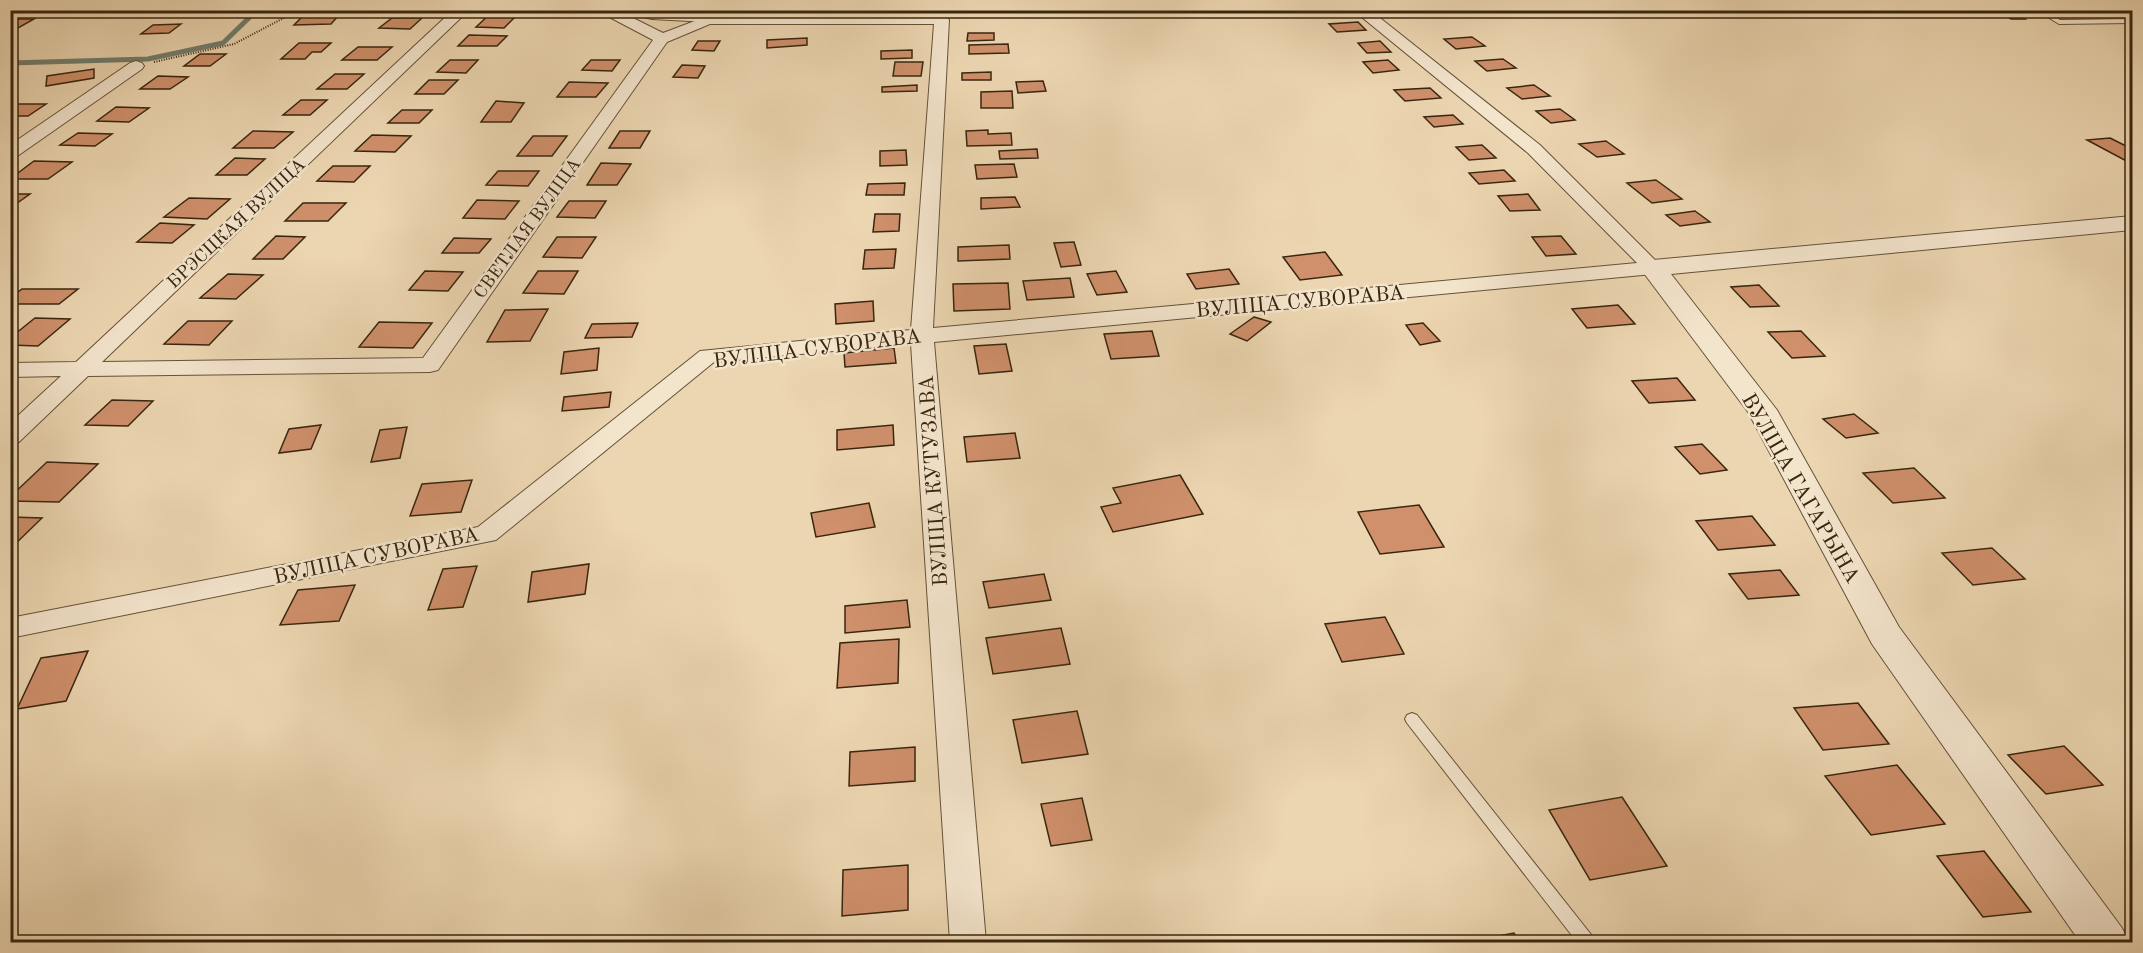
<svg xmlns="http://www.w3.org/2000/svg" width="2143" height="953" font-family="'Old Standard TT',serif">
<rect width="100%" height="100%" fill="#ecd6b1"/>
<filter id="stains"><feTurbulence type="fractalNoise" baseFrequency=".00333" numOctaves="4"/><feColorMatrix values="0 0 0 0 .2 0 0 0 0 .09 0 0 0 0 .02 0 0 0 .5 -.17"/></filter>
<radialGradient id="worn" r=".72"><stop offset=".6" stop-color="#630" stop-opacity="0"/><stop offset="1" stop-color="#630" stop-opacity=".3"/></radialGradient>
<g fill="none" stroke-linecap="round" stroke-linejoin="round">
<polyline stroke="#727e6f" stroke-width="5" points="10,63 148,59 223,43 257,10"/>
</g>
<g fill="#cf906b" stroke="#38260f" stroke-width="1.5">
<polygon points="664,10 694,10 692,15 661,15"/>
<polygon points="707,10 737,10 735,15 704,15"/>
<polygon points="797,10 830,10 829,14 795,15"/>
<polygon points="1449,10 1627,10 1630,13 1452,14"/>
<polygon points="1997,10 2011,10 2025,19 2011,19"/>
<polygon points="491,13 519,13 504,28 476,27"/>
<polygon points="339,15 331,24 294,25 303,16"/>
<polygon points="392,18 422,18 410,29 379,28"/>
<polygon points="10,19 34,19 18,28 10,28"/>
<polygon points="1358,22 1366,30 1337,32 1329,24"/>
<polygon points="181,24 169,33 141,34 153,25"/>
<polygon points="968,33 994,33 994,40 967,41"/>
<polygon points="469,35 507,36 497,46 458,46"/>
<polygon points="1472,37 1485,46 1456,49 1444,39"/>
<polygon points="807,38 807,45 767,48 767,40"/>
<polygon points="698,41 720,41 714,51 692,50"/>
<polygon points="1380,41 1391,52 1367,53 1358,43"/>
<polygon points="299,43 331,43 321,52 312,52 305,59 281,59"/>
<polygon points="1008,44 1009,53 969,54 969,45"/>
<polygon points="358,47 392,47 377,60 342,60"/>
<polygon points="912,50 912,58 881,59 881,51"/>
<polygon points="200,54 226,54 210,66 184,66"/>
<polygon points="1503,59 1516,68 1487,71 1475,61"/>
<polygon points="450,60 478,60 466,73 437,72"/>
<polygon points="591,60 620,60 612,71 582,70"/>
<polygon points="1388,60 1399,70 1373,73 1363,62"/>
<polygon points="895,62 923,62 921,76 893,76"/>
<polygon points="682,65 705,66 698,78 673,77"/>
<polygon points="94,69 94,78 46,86 47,76"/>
<polygon points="991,72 991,80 962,80 962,73"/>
<polygon points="335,74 364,74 347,89 317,89"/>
<polygon points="158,76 188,77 170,89 140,89"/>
<polygon points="429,80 458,80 444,94 415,94"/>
<polygon points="1043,81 1046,91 1018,93 1016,82"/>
<polygon points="569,82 608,83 596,97 557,97"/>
<polygon points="917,85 917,91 882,92 882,87"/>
<polygon points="1534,85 1550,96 1522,99 1507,88"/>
<polygon points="1430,88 1441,98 1405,101 1394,90"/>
<polygon points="1012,91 1013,108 981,108 981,92"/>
<polygon points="301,100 327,100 310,115 283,115"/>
<polygon points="496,101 524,103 511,122 481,122"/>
<polygon points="10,104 46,104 28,116 10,116"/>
<polygon points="116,107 149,108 129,122 97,121"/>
<polygon points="1560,109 1575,120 1551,123 1536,111"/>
<polygon points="402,110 432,110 419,123 388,123"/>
<polygon points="1453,115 1463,124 1434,127 1424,117"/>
<polygon points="988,130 988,134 1011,133 1012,145 967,146 966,131"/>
<polygon points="253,131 293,132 274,148 233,148"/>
<polygon points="620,131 650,131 640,148 609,148"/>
<polygon points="78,133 112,134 95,146 60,145"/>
<polygon points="372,135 411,136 395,152 355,151"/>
<polygon points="533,136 567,136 552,156 517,156"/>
<polygon points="2110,138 2132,149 2132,164 2087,140"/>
<polygon points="1606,141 1624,154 1597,157 1579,144"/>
<polygon points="1482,145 1496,158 1469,160 1456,147"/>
<polygon points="1037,149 1038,158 1000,159 999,151"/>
<polygon points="906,150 907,165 880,166 880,151"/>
<polygon points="235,158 265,159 247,175 216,175"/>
<polygon points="34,161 72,162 48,179 10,179"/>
<polygon points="601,163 631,164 617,185 587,185"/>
<polygon points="1014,164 1017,177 977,179 975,165"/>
<polygon points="333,166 370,166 354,182 317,181"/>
<polygon points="1504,170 1515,181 1479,184 1469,173"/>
<polygon points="498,171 539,171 528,186 486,185"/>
<polygon points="1656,180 1682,199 1652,203 1627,183"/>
<polygon points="905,183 904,195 866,195 868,184"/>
<polygon points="10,194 30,194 10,208"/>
<polygon points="1528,194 1540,210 1510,211 1498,196"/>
<polygon points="1015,197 1020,207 981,209 981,198"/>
<polygon points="189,198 230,199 207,219 164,217"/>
<polygon points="477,200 519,201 505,219 463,218"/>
<polygon points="569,201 606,201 595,218 557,217"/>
<polygon points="303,203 346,203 328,221 285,221"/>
<polygon points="1695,211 1710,222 1680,226 1666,215"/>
<polygon points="875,214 900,214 899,231 873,232"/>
<polygon points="160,223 194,225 172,243 137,242"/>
<polygon points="276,236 305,237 283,259 253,259"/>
<polygon points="1561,236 1576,254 1546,256 1532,237"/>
<polygon points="557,237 596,237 582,258 543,257"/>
<polygon points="454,238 491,239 479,253 442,253"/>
<polygon points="1074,242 1081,265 1061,267 1054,243"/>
<polygon points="1009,245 1010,259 958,261 958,247"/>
<polygon points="896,249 894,268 863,269 865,250"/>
<polygon points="1325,252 1342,275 1300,280 1283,257"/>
<polygon points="1229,269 1239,284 1196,289 1187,274"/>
<polygon points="425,271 463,272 448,291 409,290"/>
<polygon points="538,271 578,271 564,294 523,293"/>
<polygon points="1116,271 1127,292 1097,295 1087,274"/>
<polygon points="228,274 263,275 236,299 200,298"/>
<polygon points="1070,278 1074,297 1027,300 1023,281"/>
<polygon points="1008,283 1010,309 954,311 953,284"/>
<polygon points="1759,285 1779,306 1750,307 1731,287"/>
<polygon points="22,289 78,289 59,304 10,304 10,298"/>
<polygon points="873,301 874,321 836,324 835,304"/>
<polygon points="1618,305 1635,324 1587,328 1572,309"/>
<polygon points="548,309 530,341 487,342 505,310"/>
<polygon points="1254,317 1271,322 1247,341 1230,334"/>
<polygon points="35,318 70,319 38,346 10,345 10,338"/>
<polygon points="188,321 232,321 209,345 164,344"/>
<polygon points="379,322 432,323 413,348 359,347"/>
<polygon points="638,323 632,337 585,338 592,324"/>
<polygon points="1423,323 1440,341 1420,345 1406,325"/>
<polygon points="1152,331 1159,356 1111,359 1104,334"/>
<polygon points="1801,331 1825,356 1792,358 1768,332"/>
<polygon points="1006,344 1012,371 979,374 974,346"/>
<polygon points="599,348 597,370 561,374 564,352"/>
<polygon points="894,348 896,363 845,367 844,353"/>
<polygon points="1677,378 1695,400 1649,403 1632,381"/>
<polygon points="611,392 609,407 562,411 564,397"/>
<polygon points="112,400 153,401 128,426 85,425"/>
<polygon points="1854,414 1878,433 1846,438 1823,419"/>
<polygon points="321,425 311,449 279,453 289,429"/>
<polygon points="893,425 894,445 837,450 837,430"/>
<polygon points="407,427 400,458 371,462 380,430"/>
<polygon points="1015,433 1020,458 967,462 964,437"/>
<polygon points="1702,444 1727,470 1700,474 1675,447"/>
<polygon points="47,462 98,464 59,502 10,501 10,497"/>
<polygon points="1914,468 1945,498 1893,503 1863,473"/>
<polygon points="1180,475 1203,514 1113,532 1101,507 1121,503 1113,488"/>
<polygon points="472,480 461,512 410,516 422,484"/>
<polygon points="869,503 875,527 816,537 811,513"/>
<polygon points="1419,505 1444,547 1380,554 1358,512"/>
<polygon points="1752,516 1775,545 1718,550 1696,521"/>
<polygon points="10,517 42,518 10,549"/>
<polygon points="1992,548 2025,579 1973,585 1942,553"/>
<polygon points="589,564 585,594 528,602 532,572"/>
<polygon points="477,566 463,607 428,610 443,569"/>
<polygon points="1780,570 1799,595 1748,599 1729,574"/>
<polygon points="1044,574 1051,600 989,608 983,582"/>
<polygon points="355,585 339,621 280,625 298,590"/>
<polygon points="907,600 910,627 845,633 845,606"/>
<polygon points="1385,617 1404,654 1342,662 1325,624"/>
<polygon points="1061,628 1070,664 993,674 986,638"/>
<polygon points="899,639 898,683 837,688 840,643"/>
<polygon points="88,651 66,701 17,709 41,658"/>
<polygon points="1858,703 1889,744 1823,750 1794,708"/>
<polygon points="1077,711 1088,754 1022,763 1013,720"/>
<polygon points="2064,746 2103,785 2046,794 2008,755"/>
<polygon points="915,747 915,781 849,786 850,752"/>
<polygon points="1897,765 1945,824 1871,835 1825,776"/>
<polygon points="1622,797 1667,866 1590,880 1549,810"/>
<polygon points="1082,798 1092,840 1051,846 1041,804"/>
<polygon points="1984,851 2031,912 1983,917 1937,856"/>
<polygon points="908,865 908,910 842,916 843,870"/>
<polygon points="1514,933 1519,942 1466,942"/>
</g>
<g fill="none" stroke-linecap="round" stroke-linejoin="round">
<defs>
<g id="service">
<polygon points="140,10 147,10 147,11 144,13"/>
<polygon points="613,10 708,18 711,20 708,22 652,19"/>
<polygon points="744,10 751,10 745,21 743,22 740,20"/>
<polygon points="784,10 791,10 787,20 784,22 781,20"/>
<polygon points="837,10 844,10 841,20 838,22 835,20"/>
<polygon points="884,10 890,10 888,21 883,20"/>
<polygon points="925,10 932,10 929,20 926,22 923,20"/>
<polygon points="2036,10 2045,10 2060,20 2132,19 2132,23 2059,24"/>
<polygon points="1412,713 1417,715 1593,937 1595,942 1577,942 1407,723 1405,719 1407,715"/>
</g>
<g id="minor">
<polygon points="453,10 469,10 102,362 423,358 653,40 596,10 617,10 663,33 708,16 947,17 949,20 933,328 1637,263 1528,153 1353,10 1370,10 1540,145 1663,268 1660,272 1653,274 934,342 986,942 950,942 911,344 714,362 496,540 10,638 10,618 478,527 700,351 911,330 934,24 710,24 667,42 438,370 430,372 88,376 19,442 10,444 10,423 61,376 10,377 10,363 76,362"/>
<polygon points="136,61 142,63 144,66 142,69 16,157 10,158 10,145 130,63"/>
</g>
<polygon id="tertiary" points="2132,216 2132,230 1671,274 1777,410 1899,627 2122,928 2129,942 2080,942 1872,644 1748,412 1640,268 1644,263 1653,260"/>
</defs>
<use href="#service" stroke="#655238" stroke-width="2"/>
<use href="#minor" stroke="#655238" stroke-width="2"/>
<use href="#tertiary" stroke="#655238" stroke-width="2"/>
<polyline stroke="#38260f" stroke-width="2" stroke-dasharray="1 1.5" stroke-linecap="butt" points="154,62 234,44 299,10"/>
<use href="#service" fill="#f3e4cc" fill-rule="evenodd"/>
<use href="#minor" fill="#f3e4cc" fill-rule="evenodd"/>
<use href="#tertiary" fill="#f3e4cc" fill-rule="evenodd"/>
</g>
<g text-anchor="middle" stroke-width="5" stroke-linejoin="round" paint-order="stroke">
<g font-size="18" fill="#38260f" stroke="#f3e4cc">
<text transform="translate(236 223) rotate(-43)" y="6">БРЭСЦКАЯ ВУЛІЦА</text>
<text transform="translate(527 228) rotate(-54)" y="6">СВЕТЛАЯ ВУЛІЦА</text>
</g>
<g font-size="21" fill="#38260f" stroke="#f3e4cc">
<text transform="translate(1300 301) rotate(-5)" y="7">ВУЛІЦА СУВОРАВА</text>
<text transform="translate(817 348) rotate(-7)" y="7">ВУЛІЦА СУВОРАВА</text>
<text transform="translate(933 481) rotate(-94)" y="7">ВУЛІЦА КУТУЗАВА</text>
<text transform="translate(1801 488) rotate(60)" y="7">ВУЛІЦА ГАГАРЫНА</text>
<text transform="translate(376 555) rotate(-12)" y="7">ВУЛІЦА СУВОРАВА</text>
</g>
</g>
<rect width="2143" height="953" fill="none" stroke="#ecd6b1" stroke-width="36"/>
<rect x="12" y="12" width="2119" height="929" fill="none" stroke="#38260f" stroke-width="3"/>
<rect x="18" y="18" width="2107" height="917" fill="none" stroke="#38260f" stroke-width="1.5"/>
<rect width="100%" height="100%" filter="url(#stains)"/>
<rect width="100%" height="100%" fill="url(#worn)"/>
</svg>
